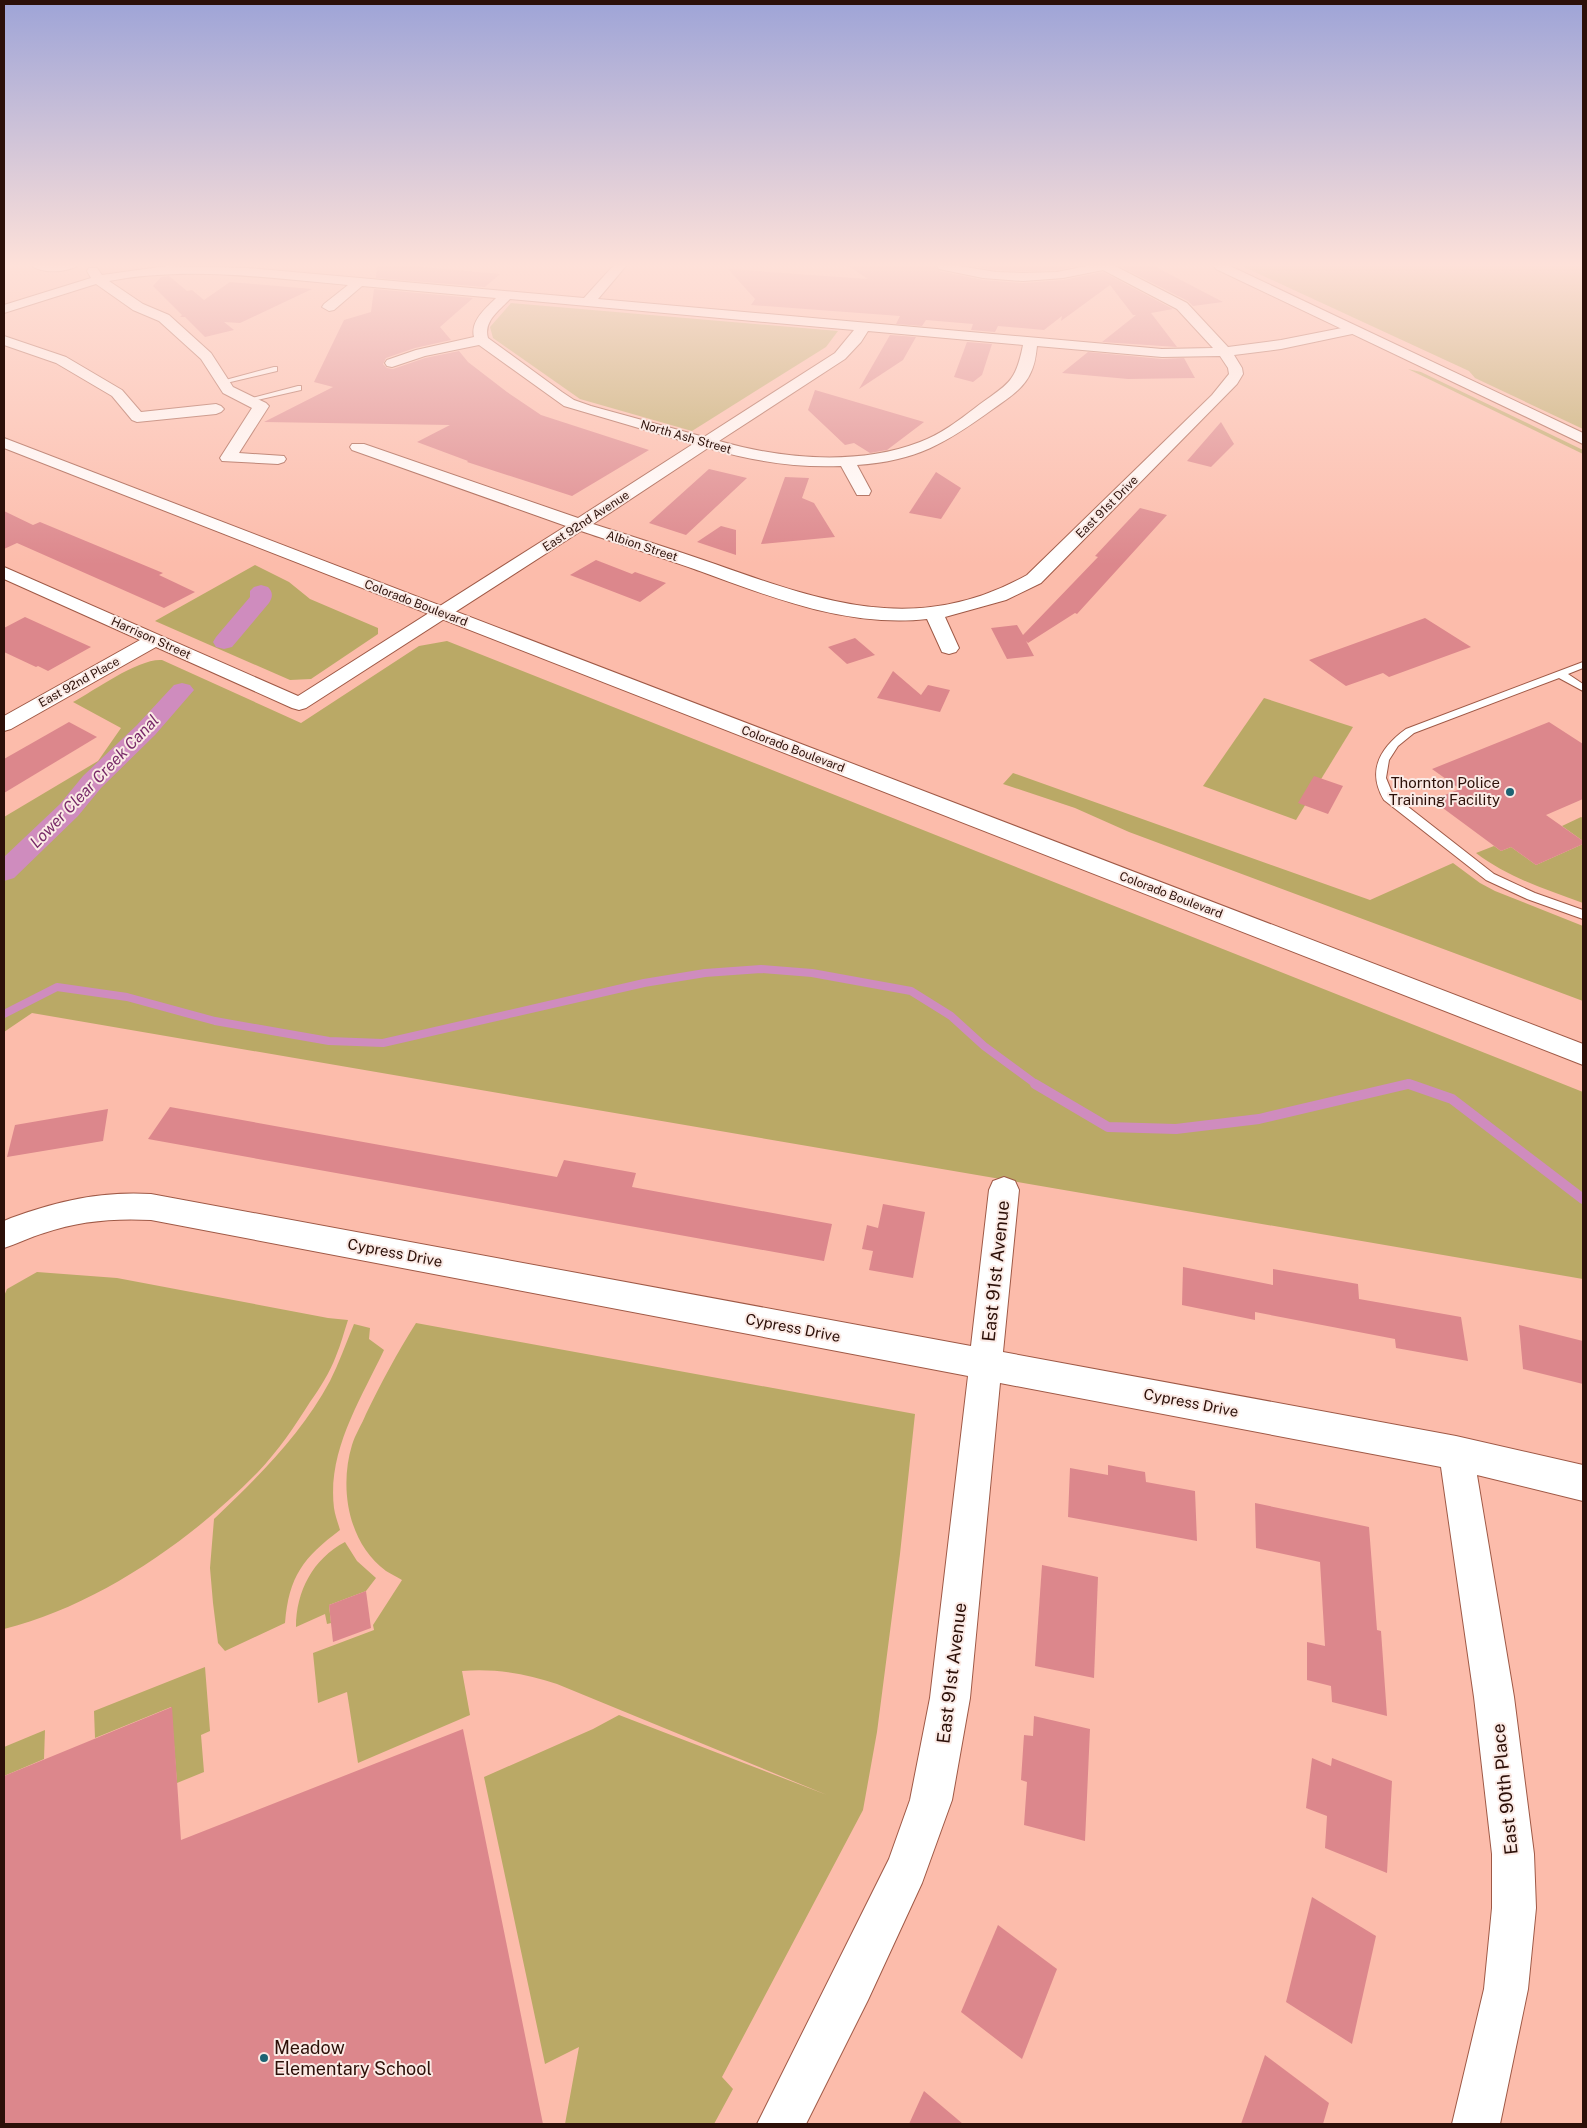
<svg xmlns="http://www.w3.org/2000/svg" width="1587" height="2128" font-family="'Public Sans',sans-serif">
<rect width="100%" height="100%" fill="#fcbcab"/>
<g fill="#baa966">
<polygon points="1242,266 1583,266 1583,429 1475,378 1469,371"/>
<polygon points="511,303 838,331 826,347 692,431 580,399 493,338 490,327"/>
<polygon points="1408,369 1421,372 1583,450 1583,454"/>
<polygon points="255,565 289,582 310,599 378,628 378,634 311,679 290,680 155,621"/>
<path d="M447,641L1583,1092V1279L32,1013L4,1032V817L98,761L121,728L73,702C95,690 139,658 162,660L301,723L419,646Z"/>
<polygon points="1264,698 1353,727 1296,820 1203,786"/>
<polygon points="1013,773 1370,900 1453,863 1480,883 1495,891 1583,926 1583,1001 1129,832 1075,808 1003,784"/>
<polygon points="1581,817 1583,818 1583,841 1562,826"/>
<path d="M1583,844V903C1545,889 1509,878 1476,853L1494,846L1501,851L1511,847L1536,865Z"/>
<path d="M37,1272L117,1278L328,1318L348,1320C344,1332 341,1344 336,1356C330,1372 320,1388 310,1402C295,1426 278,1451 258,1472C192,1540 97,1606 4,1629V1296L7,1289Z"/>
<path d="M416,1323L915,1414L900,1554L877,1732L863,1810L722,2077L733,2089L714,2124H565L579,2047L545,2064L484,1777L593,1729L619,1715L827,1795L557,1684C526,1674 495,1668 462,1671L470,1715L358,1763L347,1692L318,1703L313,1653L374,1630L373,1625L402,1580C397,1577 391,1574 386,1571C348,1543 339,1488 352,1445C355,1435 362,1424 366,1414C381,1383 397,1353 416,1323Z"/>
<path d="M354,1324L370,1328L369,1339L384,1350C361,1399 327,1451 334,1508C335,1515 338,1523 340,1530C303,1558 289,1576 285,1623L225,1651L218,1643L213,1603L210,1568L214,1519C258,1477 301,1435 330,1381C339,1363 346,1343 354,1324Z"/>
<path d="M345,1542L357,1561L376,1578L366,1591L329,1605L331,1623L327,1624L325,1614L296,1627C296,1591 313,1559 345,1542Z"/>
<polygon points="205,1667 210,1731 201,1735 204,1772 177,1783 171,1707 95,1738 94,1711"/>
<polygon points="45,1730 44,1759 4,1776 4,1747"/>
</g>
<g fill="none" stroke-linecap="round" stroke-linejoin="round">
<g stroke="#cf8cbe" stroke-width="8">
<polyline points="4,1014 57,987 127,997 215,1021 329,1041 383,1043 644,983 705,973 761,969 812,973 911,991 951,1016 984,1046 1037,1085"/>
<polyline points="1403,1085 1413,1085"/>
</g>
<g stroke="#cf8cbe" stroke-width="10">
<polyline points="1035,1084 1108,1127 1176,1129 1259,1119 1408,1084"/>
<polyline points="1409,1084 1452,1099 1583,1199"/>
</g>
<g fill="#cf8cbe" fill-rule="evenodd">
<path d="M261,585L268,587C273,592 273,597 269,603L232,647L224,649L216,647L213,642L216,637L250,597V591L254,587Z"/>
<polygon points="182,683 190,685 194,690 155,735 101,788 78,816 14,878 4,881 4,857 60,804 83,776 137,725 174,685"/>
</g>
</g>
<g fill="#dc878c">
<polygon points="377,266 412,266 500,274 485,287 376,278"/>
<polygon points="848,266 935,266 939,271 983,280 1023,283 1063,280 1103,272 1173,309 1151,313 1177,347 1102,342 1136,315 1133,315 1110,285 1061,321 1062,316 1044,330 998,326 995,332 971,330 973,324 926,320 922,326 896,324 900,316 751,305 755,299 728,269 868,279"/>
<polygon points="971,266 1077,266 1057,270 1023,271 996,270"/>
<polygon points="1119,266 1154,266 1223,302 1193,306 1188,301"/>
<polygon points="169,276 187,291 192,290 204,300 230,282 312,289 240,323 224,322 234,330 205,337 185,317 180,317 182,315 153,286 161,277"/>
<polygon points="374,289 473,298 440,327 451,340 415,348 386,358 383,364 387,368 393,369 425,358 459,351 468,362 507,392 541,415 649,450 572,496 467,462 468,461 417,442 450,425 264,422 333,387 314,382 344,320 371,312"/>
<polygon points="890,335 916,337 903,360 859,389"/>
<polygon points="967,342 992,344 982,375 973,382 954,377"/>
<polygon points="1088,352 1162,359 1184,358 1195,378 1128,379 1062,373"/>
<polygon points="815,390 924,422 887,450 870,453 854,443 845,445 808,410"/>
<polygon points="1221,422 1234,444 1211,467 1187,461"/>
<polygon points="709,469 747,478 686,535 649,523"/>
<polygon points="936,472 961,488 941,519 909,513"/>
<polygon points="785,477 809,478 802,498 814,503 835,537 761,544"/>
<polygon points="1140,508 1167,515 1077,614 1075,613 1028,643 1026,641 1034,656 1007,659 991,628 1017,625 1023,635 1098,557 1095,556"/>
<polygon points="4,511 33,525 40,522 163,573 159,575 195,592 164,608 17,543 4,549"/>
<polygon points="721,526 736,530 736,555 697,542"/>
<polygon points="596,560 632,574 635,572 666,583 640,602 570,575"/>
<polygon points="25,617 91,647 48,671 38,666 36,667 4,652 4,628"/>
<polygon points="1425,618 1471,647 1389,677 1383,673 1346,686 1309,660"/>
<polygon points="855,638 875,655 847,664 828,647"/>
<polygon points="893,671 921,695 928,685 950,690 940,712 877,698"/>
<polygon points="69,722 97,737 4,793 4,759"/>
<polygon points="1549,722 1583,744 1583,799 1546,815 1583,841 1583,844 1536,865 1511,847 1501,851 1432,800 1460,789 1432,769"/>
<polygon points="1314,776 1343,786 1328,814 1298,803"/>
<polygon points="170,1107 557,1177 564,1160 636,1173 632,1187 832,1224 824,1261 148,1139"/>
<polygon points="108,1109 103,1141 7,1157 15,1125"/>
<polygon points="883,1204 925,1212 913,1278 869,1270 873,1251 862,1249 867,1225 878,1228"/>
<polygon points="1183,1267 1273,1285 1273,1269 1358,1284 1359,1299 1461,1317 1468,1361 1396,1348 1395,1339 1255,1312 1255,1320 1182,1305"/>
<polygon points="1519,1325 1583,1341 1583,1384 1523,1369"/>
<polygon points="1108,1465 1145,1472 1146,1482 1195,1491 1197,1541 1068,1517 1070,1468 1108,1475"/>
<polygon points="1255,1503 1369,1527 1377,1630 1381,1631 1387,1716 1332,1702 1331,1686 1307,1680 1307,1642 1325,1646 1320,1562 1256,1548"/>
<polygon points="1042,1565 1098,1577 1094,1678 1035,1666"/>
<polygon points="366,1591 371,1628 333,1642 329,1605"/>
<polygon points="172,1707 181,1840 463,1729 543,2124 4,2124 4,1776"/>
<polygon points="1034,1716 1090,1729 1085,1841 1024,1825 1027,1782 1021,1780 1024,1735 1033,1736"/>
<polygon points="1312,1758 1331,1766 1332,1758 1392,1781 1387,1873 1325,1848 1327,1816 1306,1808"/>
<polygon points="1312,1897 1376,1936 1352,2044 1286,2002"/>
<polygon points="998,1925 1057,1969 1022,2059 961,2012"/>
<polygon points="1265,2055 1329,2103 1323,2124 1241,2124"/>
<polygon points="924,2091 963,2124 909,2124"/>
</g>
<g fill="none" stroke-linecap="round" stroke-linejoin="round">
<defs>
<g id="service">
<path d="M32,266H77C66,272 43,274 32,266Z"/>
<polygon points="274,367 277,367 277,371 222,384 218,382"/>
<polygon points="298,386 301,386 301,390 249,402 245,400"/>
<path d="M1583,662V668L1568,674L1583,684V691L1559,678L1414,733L1398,746L1389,760L1386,778L1393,795L1494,874L1535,893L1583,910V919L1527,899L1486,880L1384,800C1366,770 1381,747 1406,729Z"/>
</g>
<g id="minor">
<path d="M167,266L247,268L584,298L613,266H626L598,299L1162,349L1213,348L1177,309L1103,270L1063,278L1023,281L983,278L939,269L937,266H959L996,272L1023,273L1057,272L1087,266H1115L1187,303L1228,347L1281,340L1352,326L1359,330L1357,333L1281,349L1234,355L1242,368L1243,374L1237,384L1041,583L1006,600L945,617L959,648L956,652L949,654L942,652L927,619C846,628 768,596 694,569C657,556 619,544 581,531L306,708L299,710L292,708L156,647L11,729L4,731V716L140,640L4,579V567L298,696L566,526L352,450L350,447L352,444H364L578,518L693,444L564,406L479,345L425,356L392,367L387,366L385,363L387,360L416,350L474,337C470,321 486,308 496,298L362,286L334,310L329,311L322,307L324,304L348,285C269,278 188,266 109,281L143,304L169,315L211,353L233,387L266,403L269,406L239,453L284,456L286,459L284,462L278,464L222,461L220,458L252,408L223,393L201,359L159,321L133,310L96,284L4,313V305L91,278L87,271L89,268H97L102,275ZM510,299L854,330L835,353L704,437L591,406L574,400L562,392L488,338C483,321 500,310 510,299ZM868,331L1023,345C1015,386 1006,384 975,408C958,421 941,434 920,442C858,466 782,459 719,441L845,359L861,342ZM1037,346L1162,357L1220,356L1228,368L1229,374L1212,395L1027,575C918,636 825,603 715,564C675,550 634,537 593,524L708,448C752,461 795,468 841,466L857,495H869L871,491L857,465C917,461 946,443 993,409C1007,399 1024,389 1031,372C1035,364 1036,355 1037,346Z"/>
<polygon points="4,336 66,357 122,390 141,412 216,404 221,406 224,409 221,412 216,414 137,422 132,420 112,396 56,363 4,345"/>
<path d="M1004,1177L1015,1181L1019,1190L1003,1352L1456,1436L1583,1465V1501L1477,1475L1514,1697L1534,1854L1536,1908L1528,1989L1500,2124H1452L1484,1989L1492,1908V1854L1474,1697L1441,1467L1000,1383L970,1698L952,1800L922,1883L868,2000L806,2124H757L889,1859L910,1800L930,1698L968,1376L151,1220C114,1218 79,1221 44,1233C30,1237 17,1244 4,1248V1221L11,1218C57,1201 101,1191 151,1194L971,1346L989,1190L993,1181Z"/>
</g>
<polygon id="tertiary" points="1214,266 1230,266 1583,433 1583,444 1216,269"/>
<polygon id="primary" points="4,438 1583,1044 1583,1065 4,448"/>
</defs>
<use href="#service" stroke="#9f5946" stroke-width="2"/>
<use href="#minor" stroke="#9f5946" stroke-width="2"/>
<use href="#tertiary" stroke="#9f5946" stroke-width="2"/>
<use href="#primary" stroke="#9f5946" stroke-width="2"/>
<use href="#service" fill="#fff" fill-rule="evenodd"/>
<use href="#minor" fill="#fff" fill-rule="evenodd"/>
<use href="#tertiary" fill="#fff" fill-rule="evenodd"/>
<use href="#primary" fill="#fff" fill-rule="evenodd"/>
</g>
<linearGradient id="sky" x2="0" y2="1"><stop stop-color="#9ea4d7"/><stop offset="0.47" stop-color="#fee1d9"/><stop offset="1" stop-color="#fee1d9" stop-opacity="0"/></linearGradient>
<rect width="1587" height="564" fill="url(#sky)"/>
<g fill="#1c6373" stroke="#fbeae5" stroke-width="2">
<circle cx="1510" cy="792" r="5"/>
<circle cx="264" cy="2058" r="5"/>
</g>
<g text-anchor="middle" stroke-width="4" stroke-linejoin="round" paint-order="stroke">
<g font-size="12" fill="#2c1009" stroke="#fbeae5">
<text transform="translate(686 437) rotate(16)" y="4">North Ash Street</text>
<text transform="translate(1107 507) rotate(-45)" y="4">East 91st Drive</text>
<text transform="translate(586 521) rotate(-33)" y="4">East 92nd Avenue</text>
<text transform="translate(642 546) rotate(18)" y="4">Albion Street</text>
<text transform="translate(416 603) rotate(21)" y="4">Colorado Boulevard</text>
<text transform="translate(151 638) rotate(24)" y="4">Harrison Street</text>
<text transform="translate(79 682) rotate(-29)" y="4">East 92nd Place</text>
<text transform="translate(793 749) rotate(21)" y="4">Colorado Boulevard</text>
<text transform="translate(1171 895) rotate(21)" y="4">Colorado Boulevard</text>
</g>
<g font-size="15" fill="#2c1009" stroke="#fbeae5" text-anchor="end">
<text x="1500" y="788">Thornton Police<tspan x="1500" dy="17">Training Facility</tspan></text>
</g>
<g font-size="15" fill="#2c1009" stroke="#fbeae5">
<text transform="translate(395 1253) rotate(11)" y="5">Cypress Drive</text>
<text transform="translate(793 1328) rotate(11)" y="5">Cypress Drive</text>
<text transform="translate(1191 1403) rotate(11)" y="5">Cypress Drive</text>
</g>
<g font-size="16" font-style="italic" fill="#782a69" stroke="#fbeae5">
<text transform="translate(94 781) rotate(-46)" y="6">Lower Clear Creek Canal</text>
</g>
<g font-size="18" fill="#2c1009" stroke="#fbeae5">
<text transform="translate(996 1271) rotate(-84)" y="6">East 91st Avenue</text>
<text transform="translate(952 1673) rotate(-83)" y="6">East 91st Avenue</text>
<text transform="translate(1505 1789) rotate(-96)" y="6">East 90th Place</text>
</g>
<g font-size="18" fill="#2c1009" stroke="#fbeae5" text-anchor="start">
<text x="274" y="2054">Meadow<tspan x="274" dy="21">Elementary School</tspan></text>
</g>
</g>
<rect width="1587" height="2128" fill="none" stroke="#2c1009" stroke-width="10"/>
</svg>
